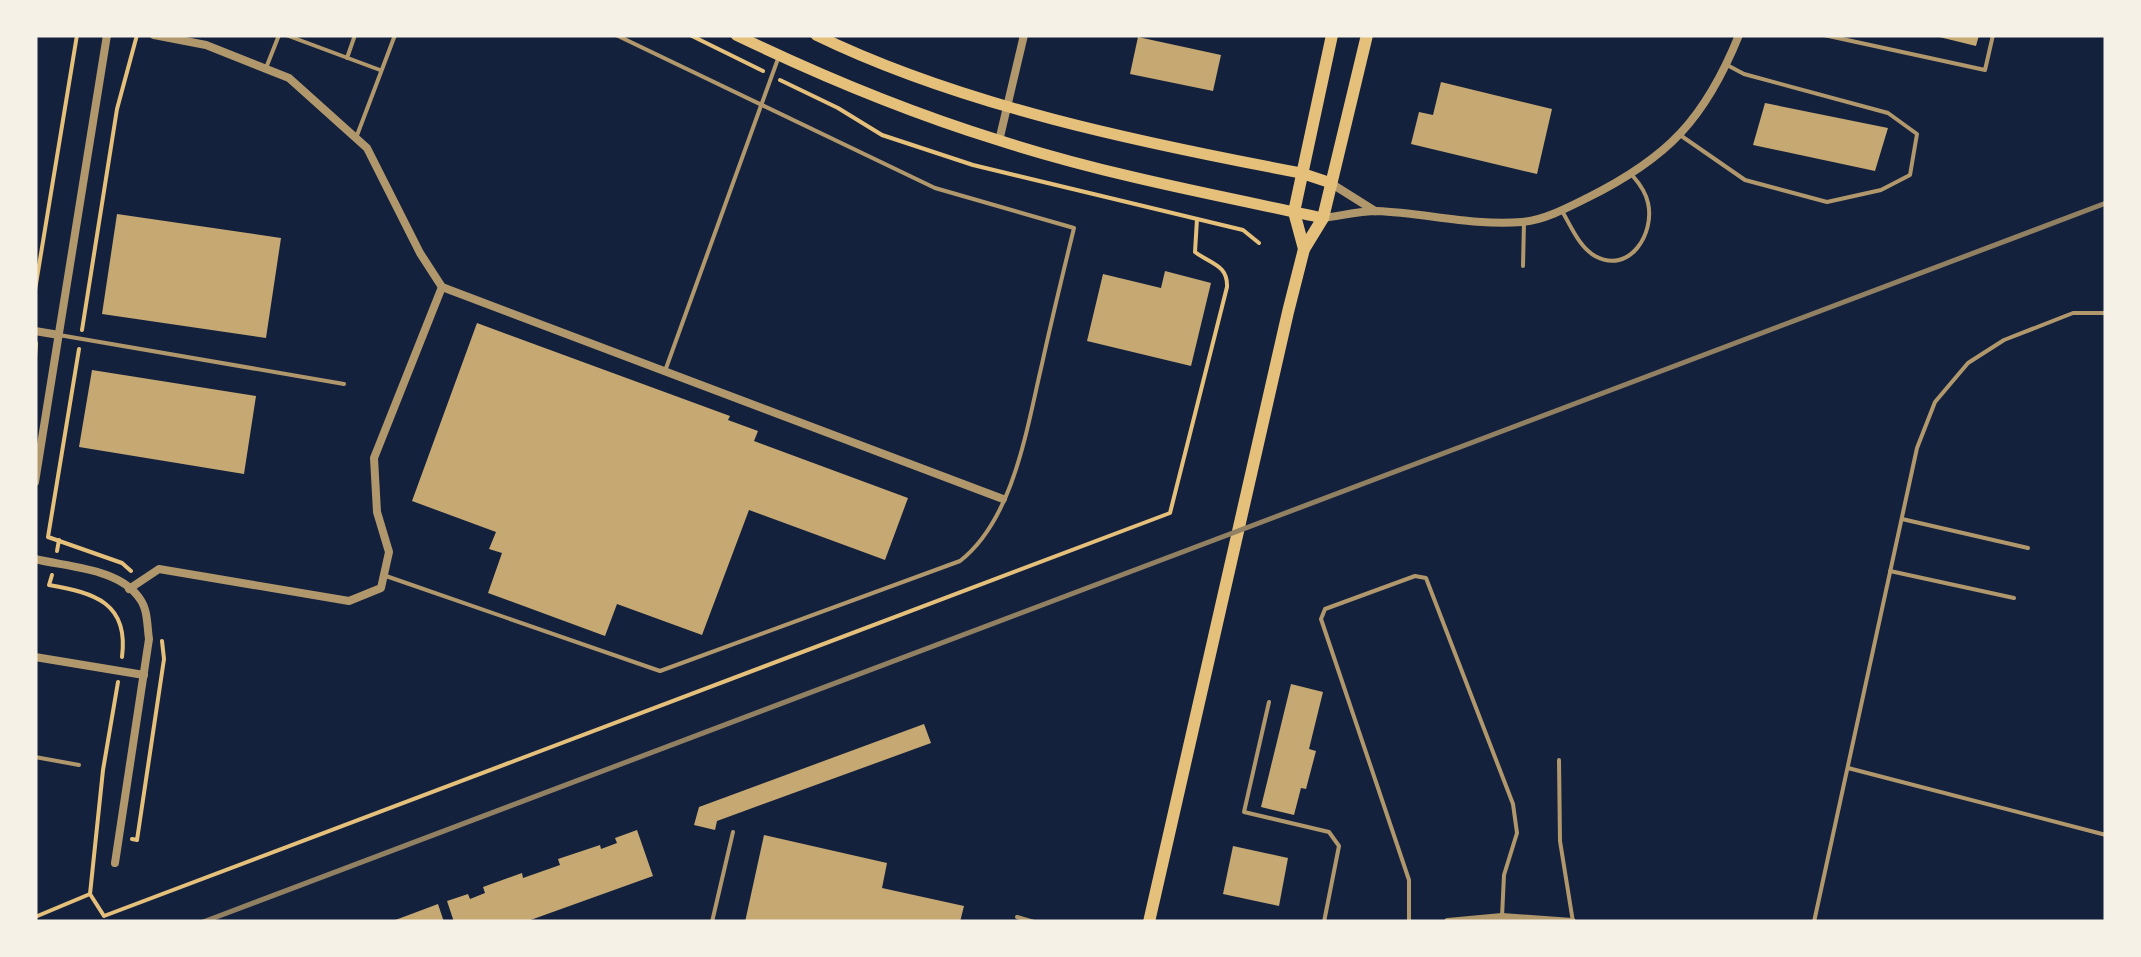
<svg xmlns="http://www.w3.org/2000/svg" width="2141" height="957" font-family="'Exo 2',sans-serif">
<rect width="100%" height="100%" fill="#14213d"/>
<g fill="#c6a872">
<polygon points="1931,35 1979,35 1976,46"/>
<polygon points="1138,37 1221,55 1213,91 1130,74"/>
<polygon points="1441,82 1552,109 1537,174 1411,144 1419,112 1433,115"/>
<polygon points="1765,103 1888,128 1875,171 1753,145"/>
<polygon points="117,214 281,238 266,338 102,314"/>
<polygon points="1165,271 1211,283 1191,366 1087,341 1103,274 1161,288"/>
<polygon points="477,323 730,416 728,420 758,431 754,441 908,498 885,560 749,510 702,635 617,604 605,636 488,593 502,553 489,549 496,532 412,501"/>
<polygon points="92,370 256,396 244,474 79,447"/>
<polygon points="1291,684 1323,692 1309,749 1316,751 1306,789 1301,788 1294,815 1261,807"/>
<polygon points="924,724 931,743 717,821 715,830 694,825 699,807"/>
<polygon points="637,830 653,876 525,922 454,922 447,901 468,894 470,899 485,893 483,887 522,873 523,878 560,865 558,859 600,845 601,849 617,843 615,838"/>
<polygon points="764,835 887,863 882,888 964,906 960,922 745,922"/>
<polygon points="1233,846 1288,858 1279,906 1223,894"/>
<polygon points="438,904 444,922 390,922"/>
</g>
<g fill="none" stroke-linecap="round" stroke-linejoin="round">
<g stroke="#e5c07b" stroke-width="4">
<polyline points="690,35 763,71"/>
<polyline points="780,80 838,108 882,135 973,165 1243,230 1259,243"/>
<polyline points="35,290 77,35"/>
<polyline points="82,330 117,109 137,35"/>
<polyline points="79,349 48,537 122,563 131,571"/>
<polyline points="35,357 36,343"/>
<polyline points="57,551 59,540"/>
<path d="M52,575L49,585C95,593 129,603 122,657"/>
<path d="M118,682L103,770L90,894L104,916L1170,513L1227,287C1228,265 1211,264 1195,252L1197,219"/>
<polyline points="132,839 137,840 164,659 162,641"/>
<polyline points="35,917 90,894"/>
</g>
<g stroke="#b1986c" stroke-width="4">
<polyline points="286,35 380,70"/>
<polyline points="1824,35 1985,70 1993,35"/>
<polyline points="347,58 355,35"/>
<polyline points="266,68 279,35"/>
<polyline points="1680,135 1745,180 1827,202 1881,190 1910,175 1917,134 1888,113 1744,74 1727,65"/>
<polyline points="356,138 395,35"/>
<path d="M1562,211C1571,226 1579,247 1595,256C1630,275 1655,233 1648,203C1646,192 1639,183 1632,175"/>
<polyline points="1523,266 1524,222"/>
<polyline points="59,335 344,384"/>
<polyline points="665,371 779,56"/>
<polyline points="1902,519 2028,548"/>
<polyline points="1890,571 2014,598"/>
<path d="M386,576L660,671L960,561C1014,519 1027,427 1042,364C1052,318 1063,273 1074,228L935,188L616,35"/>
<polyline points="1269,702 1244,812 1329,832 1339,846 1324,922"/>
<polyline points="35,757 79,765"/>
<polyline points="1559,760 1560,841 1573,922"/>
<polyline points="1848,768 2106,835"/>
<polyline points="1017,917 1034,922"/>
<polyline points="712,922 733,832"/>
<polyline points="1409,922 1409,880 1321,619 1325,609 1415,576 1426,578 1513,804 1517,833 1504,875 1502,917"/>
<polyline points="1814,922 1917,448 1935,402 1968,363 2004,340 2073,313 2106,313"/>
</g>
<g stroke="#b1986c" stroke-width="8">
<polyline points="154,35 206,45 289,78 367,148 420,253 442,287 1003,499"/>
<polyline points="999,141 1024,35"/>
<polyline points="1332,184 1375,211"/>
<path d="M1323,218C1340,216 1359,211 1377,211C1425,213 1473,226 1522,222C1544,220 1567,208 1587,198C1668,158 1705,119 1739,35"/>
<polyline points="35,331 59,335"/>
<polyline points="35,482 107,35"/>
<path d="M35,559C67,567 120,568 140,599C148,610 147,626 149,639L115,863"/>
<polyline points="129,589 159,569 349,601 381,588 389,552 377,512 374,458 442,287"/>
<polyline points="35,657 144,675"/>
<polyline points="1448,922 1502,917 1572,922"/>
</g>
<g stroke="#e5c07b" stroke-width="11">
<path d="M736,35C821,76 908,112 998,140C1103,174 1215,195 1323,218"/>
<path d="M816,35C962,106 1142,143 1301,173L1331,183"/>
</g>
<g stroke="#e5c07b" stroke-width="12">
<polyline points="1304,249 1294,212 1332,35"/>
<polyline points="1149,922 1288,312 1304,249 1323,218 1367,35"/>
</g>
<polyline stroke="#918062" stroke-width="5" points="203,922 2106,203"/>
</g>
<rect width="2141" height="957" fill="none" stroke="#f6f1e7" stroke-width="75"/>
</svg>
